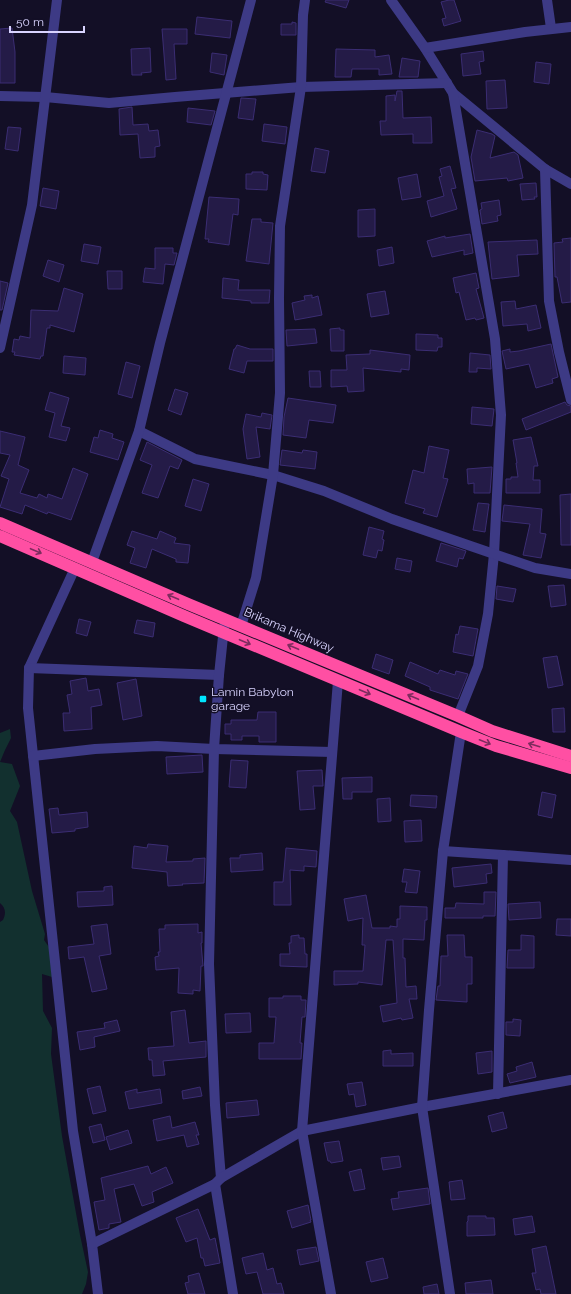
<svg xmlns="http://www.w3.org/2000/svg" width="571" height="1294" font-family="Raleway,sans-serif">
<rect width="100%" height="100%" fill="#130f26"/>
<path fill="#12302f" d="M10,729L11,738L5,750L0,762L12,764L20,786L10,811L17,822L32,891L45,934L44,940L51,950L52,977L42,974L43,1011L52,1028L51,1054L62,1136L80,1235L88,1272L86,1284L82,1294H0V922L3,920C6,914 6,908 0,903V733Z"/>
<g fill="#241b47" stroke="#3b2d73">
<polygon points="326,0 349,0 346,8 325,2"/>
<polygon points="449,0 454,0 461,21 444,26 442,19 446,18 441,2"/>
<polygon points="197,17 232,21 230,38 195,34"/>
<polygon points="292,22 296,23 296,35 281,35 281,24 292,24"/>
<polygon points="12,28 15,52 15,83 0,83 0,29"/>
<polygon points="162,29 187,29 187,44 174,44 176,79 166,80"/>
<polygon points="150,48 151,72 141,73 142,75 132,75 131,49"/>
<polygon points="336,49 375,50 375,57 389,55 392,74 379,75 379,69 352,69 351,77 335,77"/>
<polygon points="483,51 484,61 479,62 481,74 463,76 461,54"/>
<polygon points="212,53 227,55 224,75 210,72"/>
<polygon points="402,58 420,61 418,77 399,77"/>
<polygon points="536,62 551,64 549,84 534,82"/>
<polygon points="505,80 507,108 487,109 486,81"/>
<polygon points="397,91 402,91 403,118 431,117 432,143 413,143 413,134 381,135 380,121 386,121 386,96 395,95 395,101"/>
<polygon points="241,98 256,99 253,120 238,118"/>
<polygon points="132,107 133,125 148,124 149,131 158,130 160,146 155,147 155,157 140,158 138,134 120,135 119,109"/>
<polygon points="188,108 215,111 211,125 187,122"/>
<polygon points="264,124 287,127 285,144 262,141"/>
<polygon points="8,127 21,128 18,151 5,149"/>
<polygon points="477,130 492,134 495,136 490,158 514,152 518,155 523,178 508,181 507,178 475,181 471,157"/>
<polygon points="315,148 329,151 325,173 311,171"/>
<polygon points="450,166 456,188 451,189 457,209 431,217 427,201 444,196 439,177 442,176 440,169"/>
<polygon points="252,172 263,172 263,174 268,175 267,190 246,189 246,174 252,174"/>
<polygon points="417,174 421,197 402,200 398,178"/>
<polygon points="536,183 537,197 534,197 535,199 522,200 520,184"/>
<polygon points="43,188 59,191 56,209 40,206"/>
<polygon points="209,197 239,199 238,215 233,214 229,245 208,242 209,239 205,239"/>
<polygon points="499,200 501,215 497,216 498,221 482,224 480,210 482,209 481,203"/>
<polygon points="375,209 375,236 358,237 358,210"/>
<polygon points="252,219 261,219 261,222 273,223 269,264 246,261"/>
<polygon points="470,234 473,253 464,255 464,250 432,257 427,241 445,236 445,238"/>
<polygon points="571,238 571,302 562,303 557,277 555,277 554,243 563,242 562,239"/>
<polygon points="537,240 538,254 517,255 519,276 492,279 488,242"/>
<polygon points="84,244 101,247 98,264 81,261"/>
<polygon points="392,247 394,263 379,266 377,250"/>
<polygon points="155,248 173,248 173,253 177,253 174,265 165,264 163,284 143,282 145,268 155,269"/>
<polygon points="48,260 64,265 59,282 43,276"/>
<polygon points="107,271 122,271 122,289 108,289"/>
<polygon points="476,273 479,288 476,289 484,318 476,320 475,318 466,320 459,292 456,293 453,278"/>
<polygon points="223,278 239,280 238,290 270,290 269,303 251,303 251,301 222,298"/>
<polygon points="0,281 8,283 2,310 0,310"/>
<polygon points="64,288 83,294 74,332 50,325 50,328 47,328 43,356 41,356 40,359 14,355 15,352 12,352 14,339 19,340 20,336 30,338 31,310 58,311"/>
<polygon points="385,291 389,314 371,317 367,294"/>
<polygon points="312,295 312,298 318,296 322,315 295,320 292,303 305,300 304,296"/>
<polygon points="515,301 516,309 536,305 541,328 528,331 527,324 503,326 501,302"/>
<polygon points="340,328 340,330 344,330 344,351 331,351 330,329"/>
<polygon points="315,329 317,343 287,346 286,330"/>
<polygon points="416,334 438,335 438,338 442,338 442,347 438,347 437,351 416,350"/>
<polygon points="551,344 558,377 552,379 553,383 536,388 529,364 506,369 502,351 510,349 510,352 519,351"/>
<polygon points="237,345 250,349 273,349 273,361 247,361 244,373 229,369 234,349 235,349"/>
<polygon points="370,350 410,355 409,370 401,369 401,372 363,368 364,391 348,392 347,386 331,387 331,370 347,370 346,355 370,354"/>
<polygon points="470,353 490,355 491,369 477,368 477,372 469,372"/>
<polygon points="64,356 86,358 85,375 63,373"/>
<polygon points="126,362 140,366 132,398 118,394"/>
<polygon points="309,371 320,371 321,387 310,387"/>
<polygon points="175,389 188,393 181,415 168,410"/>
<polygon points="50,392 69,398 61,426 70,428 66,441 49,437 55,413 45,410"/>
<polygon points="288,398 336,405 333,423 309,420 306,438 283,435 284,417"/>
<polygon points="565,402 567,405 571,406 571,412 526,430 522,419"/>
<polygon points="472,407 494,409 492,426 471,424"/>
<polygon points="262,413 272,415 270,429 256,427 260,457 247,459 243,429 246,414 261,417"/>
<polygon points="100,430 113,434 112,438 124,442 118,460 90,452 94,437 98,438"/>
<polygon points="0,431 25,437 18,465 29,470 20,493 37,498 39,494 47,498 48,494 62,499 73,468 88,474 71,520 48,512 47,514 25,505 22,514 0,507 9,479 1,476 10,455 0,453"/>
<polygon points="531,437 538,466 534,466 533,480 540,480 540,493 506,493 506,479 511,479 511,477 518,477 516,463 517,463 513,440"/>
<polygon points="147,442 182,460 178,469 170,466 158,498 142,493 152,465 140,460"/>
<polygon points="429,446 449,450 443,478 448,479 437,517 423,513 425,509 405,503 413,470 424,473"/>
<polygon points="282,450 302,453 303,450 317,452 315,469 280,465"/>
<polygon points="492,467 490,493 474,493 474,483 468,484 467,469"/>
<polygon points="193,479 209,484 201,511 185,506"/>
<polygon points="571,494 571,545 561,545 560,495"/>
<polygon points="478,503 489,504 485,532 473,530"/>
<polygon points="504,505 542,509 540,533 546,534 541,558 523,555 530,524 502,521"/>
<polygon points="369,527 384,531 382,539 384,540 382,551 378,550 376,558 363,555"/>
<polygon points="132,531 157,539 160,531 176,538 174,543 190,545 188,563 176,562 176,559 152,549 146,568 130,563 135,548 127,545"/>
<polygon points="441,543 466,551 463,559 459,558 457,567 436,561"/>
<polygon points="397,558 412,561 410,572 395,569"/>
<polygon points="564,585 566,605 551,607 548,586"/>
<polygon points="497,586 516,589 513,602 496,599"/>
<polygon points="79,619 91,622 87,636 76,633"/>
<polygon points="137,620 155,623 153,637 134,633"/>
<polygon points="460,626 478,629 473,656 453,652 456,634 458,635"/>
<polygon points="376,654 393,660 389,674 372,668"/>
<polygon points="557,656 563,685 548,688 543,658"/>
<polygon points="410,662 438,674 440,670 455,675 456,671 468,674 458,699 430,690 430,687 405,676"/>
<polygon points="86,678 88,691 99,689 102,705 91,707 92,729 64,731 63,713 70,713 67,695 72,694 70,681"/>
<polygon points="136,679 142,716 123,720 117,683"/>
<polygon points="564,708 565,732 553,732 552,709"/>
<polygon points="258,712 276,712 276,742 259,742 259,736 242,736 242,740 231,740 231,734 225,734 225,724 231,724 231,720 257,720"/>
<polygon points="202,755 203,772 167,774 166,757"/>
<polygon points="231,760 248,761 246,788 229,787"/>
<polygon points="322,770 323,786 313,786 315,809 300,810 297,771"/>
<polygon points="372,777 372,792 352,792 352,799 343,799 342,778"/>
<polygon points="542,792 556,795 552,818 538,815"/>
<polygon points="411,795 437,796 436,808 410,806"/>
<polygon points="390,798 391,821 378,822 377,799"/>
<polygon points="58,808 59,815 87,812 88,827 75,829 75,831 52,833 49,809"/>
<polygon points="421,820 422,841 405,842 404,821"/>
<polygon points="148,844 168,846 166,862 193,861 193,859 205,858 204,883 182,884 183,885 168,886 167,872 132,868 134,846 147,848"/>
<polygon points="286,848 317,851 316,867 304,866 304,871 290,870 291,905 274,905 274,882 283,882"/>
<polygon points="262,853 263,870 231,872 230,858 240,858 240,855"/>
<polygon points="491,864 492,873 486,874 487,883 454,887 452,868"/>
<polygon points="404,869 420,871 417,893 405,892 407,882 402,882"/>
<polygon points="112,886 113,905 78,907 77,892 104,891 104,887"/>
<polygon points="484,892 496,892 495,916 483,916 483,918 445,918 445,908 455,908 456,903 484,904"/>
<polygon points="366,895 372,928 390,928 390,926 397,927 397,919 400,919 400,906 427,907 427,920 425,920 424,940 403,939 403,958 405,958 406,987 416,986 417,999 409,999 413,1018 402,1020 401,1018 383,1022 380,1006 397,1003 393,940 386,940 382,985 358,982 358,984 334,985 334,971 363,971 365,945 362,945 363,918 348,921 344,899"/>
<polygon points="540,902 541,918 509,920 508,904"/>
<polygon points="557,919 571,919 571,936 556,935"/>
<polygon points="107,924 111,954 99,956 107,989 92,992 84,957 69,959 68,947 94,944 91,926"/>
<polygon points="198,924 198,933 202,932 202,943 201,943 203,966 201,966 200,991 193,990 193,994 178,993 179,968 156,970 155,957 159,956 158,952 160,952 159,929 165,929 165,925"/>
<polygon points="299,935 299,938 304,938 305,954 307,954 307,967 280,966 280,954 290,954 289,943 291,943 291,936"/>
<polygon points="447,935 464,935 465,957 472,957 472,984 467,984 467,1002 436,1000 438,986 440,986 441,956 448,956"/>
<polygon points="521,935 534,936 534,968 507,968 508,950 521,950"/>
<polygon points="283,996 301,996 301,1000 306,1000 305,1017 302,1017 300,1043 302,1043 301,1059 259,1059 259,1043 274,1043 276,1017 269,1017 269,998 283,998"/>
<polygon points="185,1010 189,1043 206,1041 206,1057 163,1061 165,1075 153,1076 152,1060 149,1060 148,1048 174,1046 171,1012"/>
<polygon points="250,1013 251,1032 226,1033 225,1014"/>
<polygon points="513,1019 521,1020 520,1036 506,1035 506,1022 513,1022"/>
<polygon points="117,1020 120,1031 94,1037 95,1047 80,1050 77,1032 105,1028 104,1023"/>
<polygon points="391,1050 391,1054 413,1053 413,1066 383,1066 383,1051"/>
<polygon points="492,1051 492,1072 478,1074 476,1053"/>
<polygon points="532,1062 536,1077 510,1083 507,1074 517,1071 516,1067"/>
<polygon points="362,1082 366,1105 356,1107 354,1094 349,1095 347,1084"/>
<polygon points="100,1086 106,1111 93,1114 87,1089"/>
<polygon points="200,1087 202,1096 183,1099 182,1091"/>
<polygon points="137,1089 137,1093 160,1089 162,1103 129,1109 125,1092"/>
<polygon points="257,1100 259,1115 227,1118 226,1103"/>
<polygon points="503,1112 507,1128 492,1132 488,1116"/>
<polygon points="170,1116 172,1128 195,1122 199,1135 196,1135 199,1144 187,1147 184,1135 157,1141 153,1120"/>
<polygon points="101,1124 105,1140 93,1143 89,1127"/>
<polygon points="128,1130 132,1143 110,1150 106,1137"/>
<polygon points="339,1141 343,1161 331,1163 330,1161 328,1161 324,1143"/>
<polygon points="399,1156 401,1167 383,1170 381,1158"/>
<polygon points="148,1166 151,1174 166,1167 173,1183 152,1192 154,1202 142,1206 134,1184 114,1189 121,1222 109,1224 109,1228 99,1230 94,1202 105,1200 101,1178"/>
<polygon points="361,1169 365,1189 354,1191 349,1172"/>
<polygon points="462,1180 465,1199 451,1200 449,1182"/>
<polygon points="428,1188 430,1204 393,1210 391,1199 399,1198 398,1192"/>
<polygon points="308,1205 311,1220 310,1220 311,1222 292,1228 287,1211"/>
<polygon points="198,1209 210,1240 215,1238 220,1263 205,1266 203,1258 201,1258 197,1238 186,1242 176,1218"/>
<polygon points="468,1216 486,1216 486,1218 494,1218 495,1235 467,1236 467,1222 468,1221"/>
<polygon points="532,1216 535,1232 515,1235 513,1219"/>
<polygon points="546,1246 556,1294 541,1294 540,1289 536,1290 532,1273 536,1273 532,1249"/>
<polygon points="316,1247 319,1261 300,1265 297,1250"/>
<polygon points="263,1253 267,1270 273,1268 277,1284 281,1283 284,1294 263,1294 257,1272 246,1274 242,1258"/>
<polygon points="383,1258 388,1278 371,1282 366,1262"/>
<polygon points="199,1273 205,1294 188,1294 185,1283 189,1282 188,1276"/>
<polygon points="491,1280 493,1294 466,1294 465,1283"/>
<polygon points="437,1284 439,1294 424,1294 423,1287"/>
</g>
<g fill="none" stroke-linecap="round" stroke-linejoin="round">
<g stroke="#3d3a85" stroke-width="10">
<polyline points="391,0 425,48 453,93 545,169 571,184"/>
<polyline points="547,0 551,28"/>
<polyline points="425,48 525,32 571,27"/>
<polyline points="453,93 495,339 501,415 494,554 488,614 478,666 458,716"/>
<polyline points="0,96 45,97 109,103 175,97 301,87 447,83"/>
<polyline points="545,169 549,301 559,352 571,400"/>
<polyline points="0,348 32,205 57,0"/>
<polyline points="139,431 195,459 273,475 324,491 392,519 535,568 571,574"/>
<polyline points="92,562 139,431 160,343 251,0"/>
<polyline points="75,568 29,668 28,708 73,1131 92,1244 98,1294"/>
<polyline points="241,626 256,578 273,475 280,393 279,298 280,226 301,87 303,15 305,0"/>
<polyline points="29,668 219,675"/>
<polyline points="33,756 95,749 157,746 214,749 332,752"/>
<polyline points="443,851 503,855"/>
<polyline points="498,1094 503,855 571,860"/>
<polyline points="221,1178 215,1105 209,964 214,749 219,675 224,627"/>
<polyline points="215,1184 233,1294"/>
<polyline points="92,1244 215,1184 221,1178 302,1131 422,1107 571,1080"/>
<polyline points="331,1294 302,1131 338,681"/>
<polyline points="450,1294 422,1107 429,1010 443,851 461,732"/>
</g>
<g stroke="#ff4fa3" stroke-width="12">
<polyline points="0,523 188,604 458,716 492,731 571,756"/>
<polyline points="0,536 184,616 461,732 496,746 571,768"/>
</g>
</g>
<defs><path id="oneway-shaft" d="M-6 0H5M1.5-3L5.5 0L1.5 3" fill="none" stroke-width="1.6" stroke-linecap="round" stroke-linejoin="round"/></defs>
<g stroke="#7d2c5e">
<use href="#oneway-shaft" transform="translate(36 551) rotate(23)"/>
<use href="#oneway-shaft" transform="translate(173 597) rotate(-157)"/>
<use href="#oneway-shaft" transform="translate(245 642) rotate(23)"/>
<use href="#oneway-shaft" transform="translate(293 647) rotate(-157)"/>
<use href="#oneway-shaft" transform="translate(365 692) rotate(23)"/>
<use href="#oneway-shaft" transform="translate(413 697) rotate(-157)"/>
<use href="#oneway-shaft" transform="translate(485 742) rotate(22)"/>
<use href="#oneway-shaft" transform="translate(534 745) rotate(-163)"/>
</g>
<rect fill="#00e5ff" stroke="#130f26" stroke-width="1.5" x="199" y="695" width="8" height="8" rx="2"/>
<g text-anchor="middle" stroke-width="3" stroke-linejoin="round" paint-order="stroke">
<g font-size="12" fill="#d9d4ff" stroke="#130f26">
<text transform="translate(289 630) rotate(23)" y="4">Brikama Highway</text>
</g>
<g font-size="12" fill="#d9d4ff" stroke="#130f26" text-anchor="start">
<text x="211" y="696">Lamin Babylon<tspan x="211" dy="14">garage</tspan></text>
</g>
</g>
<path d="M10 26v6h74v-6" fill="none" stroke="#d9d4ff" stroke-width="2"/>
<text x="16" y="26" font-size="12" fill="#d9d4ff" stroke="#130f26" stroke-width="3" paint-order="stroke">50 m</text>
</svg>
